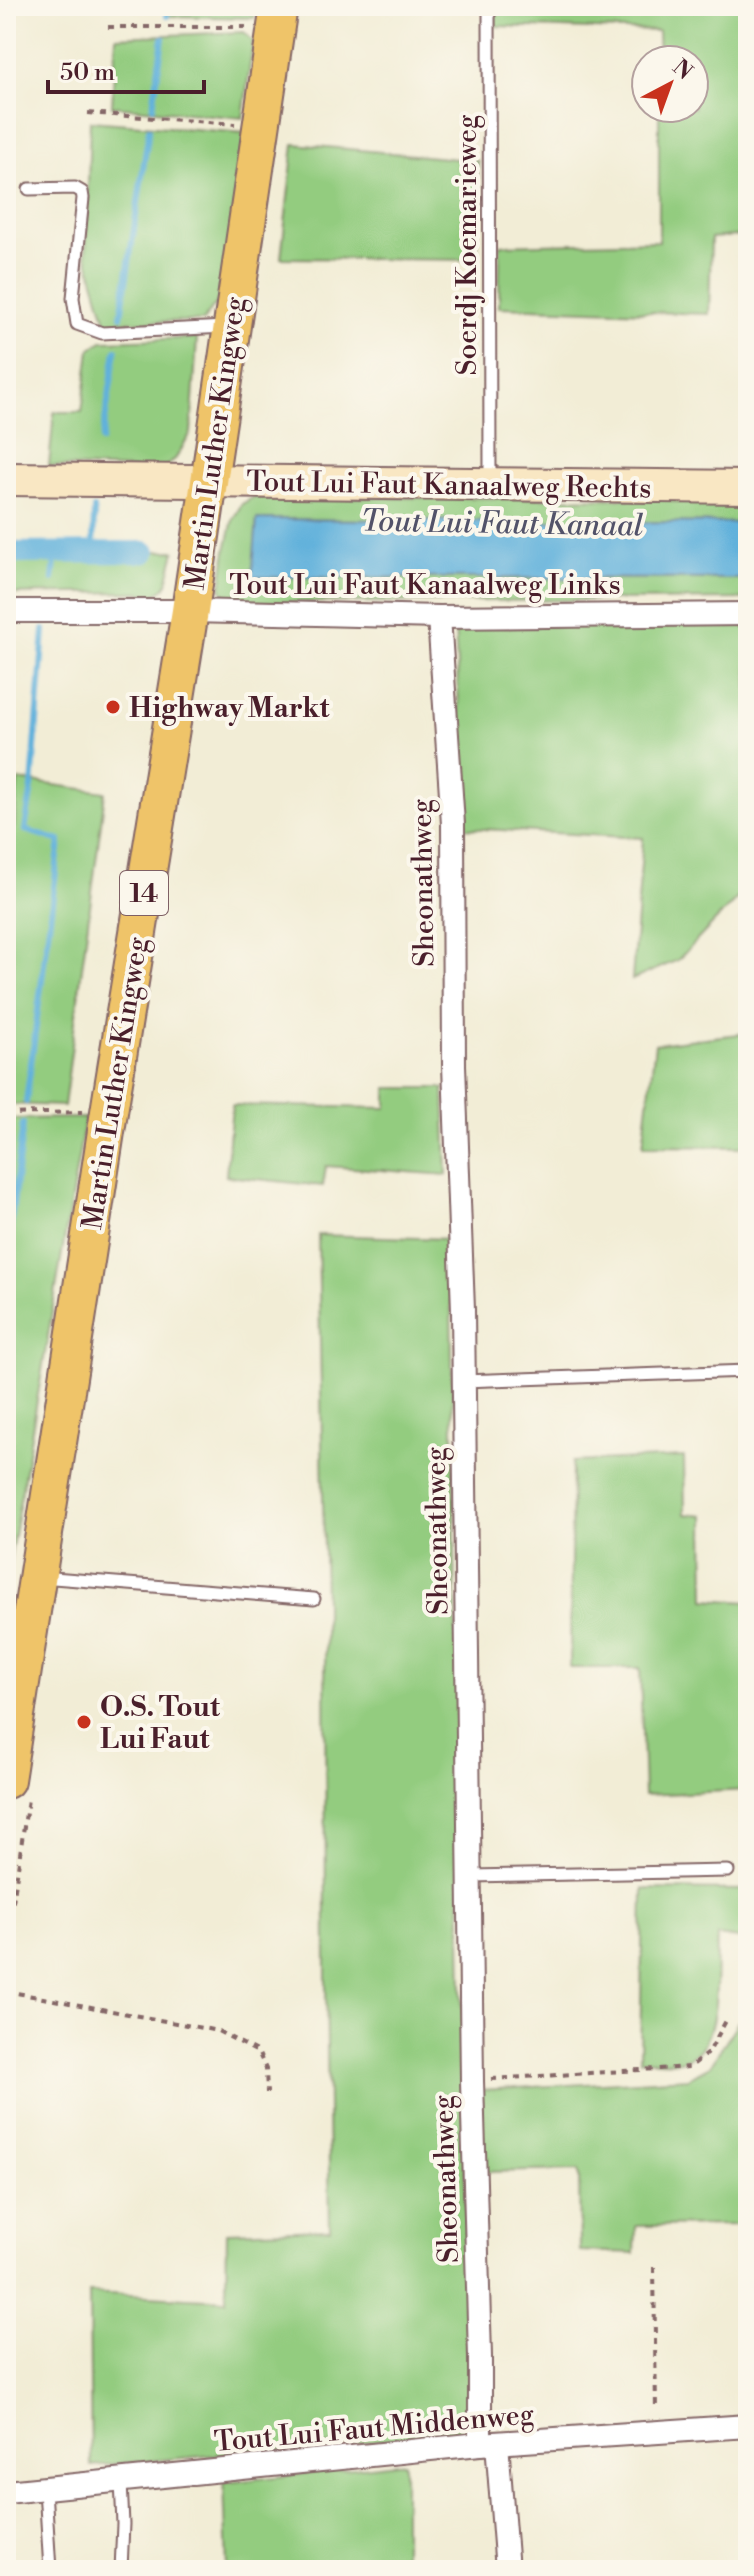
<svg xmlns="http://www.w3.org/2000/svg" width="754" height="2576" font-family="'Libre Bodoni',serif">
<rect width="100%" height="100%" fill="#fbf7ec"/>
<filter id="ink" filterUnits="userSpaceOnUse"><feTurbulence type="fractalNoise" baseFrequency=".0125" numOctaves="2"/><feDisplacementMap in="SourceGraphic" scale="16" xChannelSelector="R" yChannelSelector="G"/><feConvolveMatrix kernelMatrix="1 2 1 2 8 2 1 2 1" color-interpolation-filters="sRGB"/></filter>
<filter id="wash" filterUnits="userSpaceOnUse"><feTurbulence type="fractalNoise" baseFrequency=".006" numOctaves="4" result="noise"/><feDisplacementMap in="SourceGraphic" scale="32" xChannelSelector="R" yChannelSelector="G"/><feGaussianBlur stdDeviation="1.8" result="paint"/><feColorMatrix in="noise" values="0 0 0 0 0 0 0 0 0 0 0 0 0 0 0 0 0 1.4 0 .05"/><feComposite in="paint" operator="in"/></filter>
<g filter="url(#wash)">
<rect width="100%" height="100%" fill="#f2edd6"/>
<g fill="#93cc7f" stroke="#6e7655" stroke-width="2">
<polygon points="168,6 256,6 254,18 167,16"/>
<polygon points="496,6 748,6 748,235 711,238 709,314 499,307 500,245 659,241 659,108 694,108 694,60 659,60 658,31 496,26"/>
<polygon points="244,32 253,41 243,118 112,106 116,37"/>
<polygon points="90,121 245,133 226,290 203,321 106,322 86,253"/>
<polygon points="294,144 478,161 477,260 281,258"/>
<polygon points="197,338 191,433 176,458 162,470 49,466 54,412 82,412 90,350 102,341"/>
<polygon points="254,497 748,499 748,523 257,519 253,577 748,579 748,599 230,603 221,588 226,550 233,519 242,504"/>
<polygon points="175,551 166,587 152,597 139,592 6,594 6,553"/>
<polygon points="748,624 748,887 678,960 632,980 643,838 465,828 455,627"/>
<polygon points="18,780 105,792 64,1106 6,1104 6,830 14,828"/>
<polygon points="748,1033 748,1147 643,1146 655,1044"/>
<polygon points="387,1088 444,1088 447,1175 326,1166 323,1186 226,1176 232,1105 387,1108"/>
<polygon points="85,1118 7,1577 6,1579 6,1119"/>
<polygon points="318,1235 450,1239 469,2433 91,2466 89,2293 226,2300 227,2232 330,2229 326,1985 325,1604"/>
<polygon points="684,1457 685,1514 704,1516 705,1599 748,1602 748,1790 644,1795 640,1668 570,1668 572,1462"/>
<path d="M643,1889L748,1890V1940L717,1936C715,1970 724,2048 684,2060C671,2064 653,2060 640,2060Z"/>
<polygon points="739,2020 748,2021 748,2225 636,2226 635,2253 580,2251 579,2170 482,2172 481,2090 688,2078 710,2066"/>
<polygon points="404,2462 404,2570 227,2570 224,2483"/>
</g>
<polygon fill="#61b1db" stroke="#566883" stroke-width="2" points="257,519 748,523 748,579 252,577"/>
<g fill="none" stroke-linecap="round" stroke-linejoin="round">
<g stroke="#61b1db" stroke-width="6">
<polyline points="167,16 168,6"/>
<polyline points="153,107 163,38"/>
<polyline points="121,316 149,129"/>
<polyline points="102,440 116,350"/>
<polyline points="93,553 94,509"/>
<polyline points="53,579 56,554"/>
<polyline points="26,1102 60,841 25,830 32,787 44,630"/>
<polyline points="6,1261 23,1124"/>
</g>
<polyline stroke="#61b1db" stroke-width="22" points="6,553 145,552"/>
</g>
</g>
<g filter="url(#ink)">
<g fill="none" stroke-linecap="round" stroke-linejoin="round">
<defs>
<g id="lane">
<polyline points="489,6 490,481"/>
<polyline points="29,189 75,188 82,192 83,198 73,298 77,324 102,333 226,327"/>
<polyline points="463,1381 748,1371"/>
<polyline points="41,1577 314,1599"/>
<polyline points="472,1876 728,1871"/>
<polyline points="45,2489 50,2570"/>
<polyline points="121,2570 123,2524 121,2482"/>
</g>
<g id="street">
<polyline points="6,611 190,611 439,617 748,614"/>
<polyline points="439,617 453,824 454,1065 463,1310 472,2081 480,2356 480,2444"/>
<polyline points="497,2443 507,2570"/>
<polyline points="6,2492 480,2444 748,2426"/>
</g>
<polyline id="secondary" points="6,479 748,487"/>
<polyline id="primary" points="6,1780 109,1112 190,611 279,6"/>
</defs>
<use href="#lane" stroke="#856767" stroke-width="15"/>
<use href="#street" stroke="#856767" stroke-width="26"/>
<use href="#secondary" stroke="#856767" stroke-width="36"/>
<use href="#primary" stroke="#856767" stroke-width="40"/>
<g stroke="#856767" stroke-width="4" stroke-dasharray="6 6" stroke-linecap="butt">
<polyline points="108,27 250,27"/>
<polyline points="88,113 235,124"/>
<polyline points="6,1114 82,1112"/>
<polyline points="6,1950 28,1799"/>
<polyline points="6,1991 218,2031 258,2052 266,2069 267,2093"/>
<polyline points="491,2079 690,2067 709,2052 728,2017"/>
<polyline points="654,2267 656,2411"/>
</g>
<use href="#lane" stroke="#fff" stroke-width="11"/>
<use href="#street" stroke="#fff" stroke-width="22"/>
<use href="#secondary" stroke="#f9e7c3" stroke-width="32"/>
<use href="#primary" stroke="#efc469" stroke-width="36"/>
</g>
</g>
<g fill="#c8321e" stroke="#fbf7ec" stroke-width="3">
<circle cx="113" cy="707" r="8"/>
<circle cx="84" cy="1722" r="8"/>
</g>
<g text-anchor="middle" stroke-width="8" stroke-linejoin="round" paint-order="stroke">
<rect fill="#fbf7ec" stroke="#7f6065" stroke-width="2" x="120" y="871" width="48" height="44" rx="6"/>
<g font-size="26" font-weight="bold" fill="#4a1f2b">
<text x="144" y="902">14</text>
</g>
<g font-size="28" fill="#4a1f2b" stroke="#fbf7ec">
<text transform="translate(466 245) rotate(-90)" y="10">Soerdj Koemarieweg</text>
<text transform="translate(214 443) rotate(-82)" y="10">Martin Luther Kingweg</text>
<text transform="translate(449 484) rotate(1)" y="10">Tout Lui Faut Kanaalweg Rechts</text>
<text x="425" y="594">Tout Lui Faut Kanaalweg Links</text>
<text transform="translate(422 883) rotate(-91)" y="10">Sheonathweg</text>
<text transform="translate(114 1083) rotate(-81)" y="10">Martin Luther Kingweg</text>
<text transform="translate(436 1531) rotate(-91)" y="10">Sheonathweg</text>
<text transform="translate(445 2179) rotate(-92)" y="10">Sheonathweg</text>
<text transform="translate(374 2427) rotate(-5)" y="10">Tout Lui Faut Middenweg</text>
</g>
<g font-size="28" font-weight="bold" fill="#4a1f2b" stroke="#fbf7ec" text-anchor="start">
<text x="129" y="717">Highway Markt</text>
<text x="100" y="1716">O.S. Tout<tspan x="100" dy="32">Lui Faut</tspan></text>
</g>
<g font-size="30" font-style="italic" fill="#525269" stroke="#fbf7ec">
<text transform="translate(502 523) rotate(1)" y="10">Tout Lui Faut Kanaal</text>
</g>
</g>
<rect width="754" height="2576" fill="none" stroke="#fbf7ec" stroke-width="32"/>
<g transform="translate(670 84) rotate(41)"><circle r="38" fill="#fbf7ec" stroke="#b4a19f" stroke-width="2"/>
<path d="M0-6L14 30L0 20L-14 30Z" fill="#c8321e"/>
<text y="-12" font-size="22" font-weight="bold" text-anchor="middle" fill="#4a1f2b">N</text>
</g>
<path d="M48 80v12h156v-12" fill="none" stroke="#4a1f2b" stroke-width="4"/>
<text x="60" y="80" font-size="24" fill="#4a1f2b" stroke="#fbf7ec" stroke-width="6" paint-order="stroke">50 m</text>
</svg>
